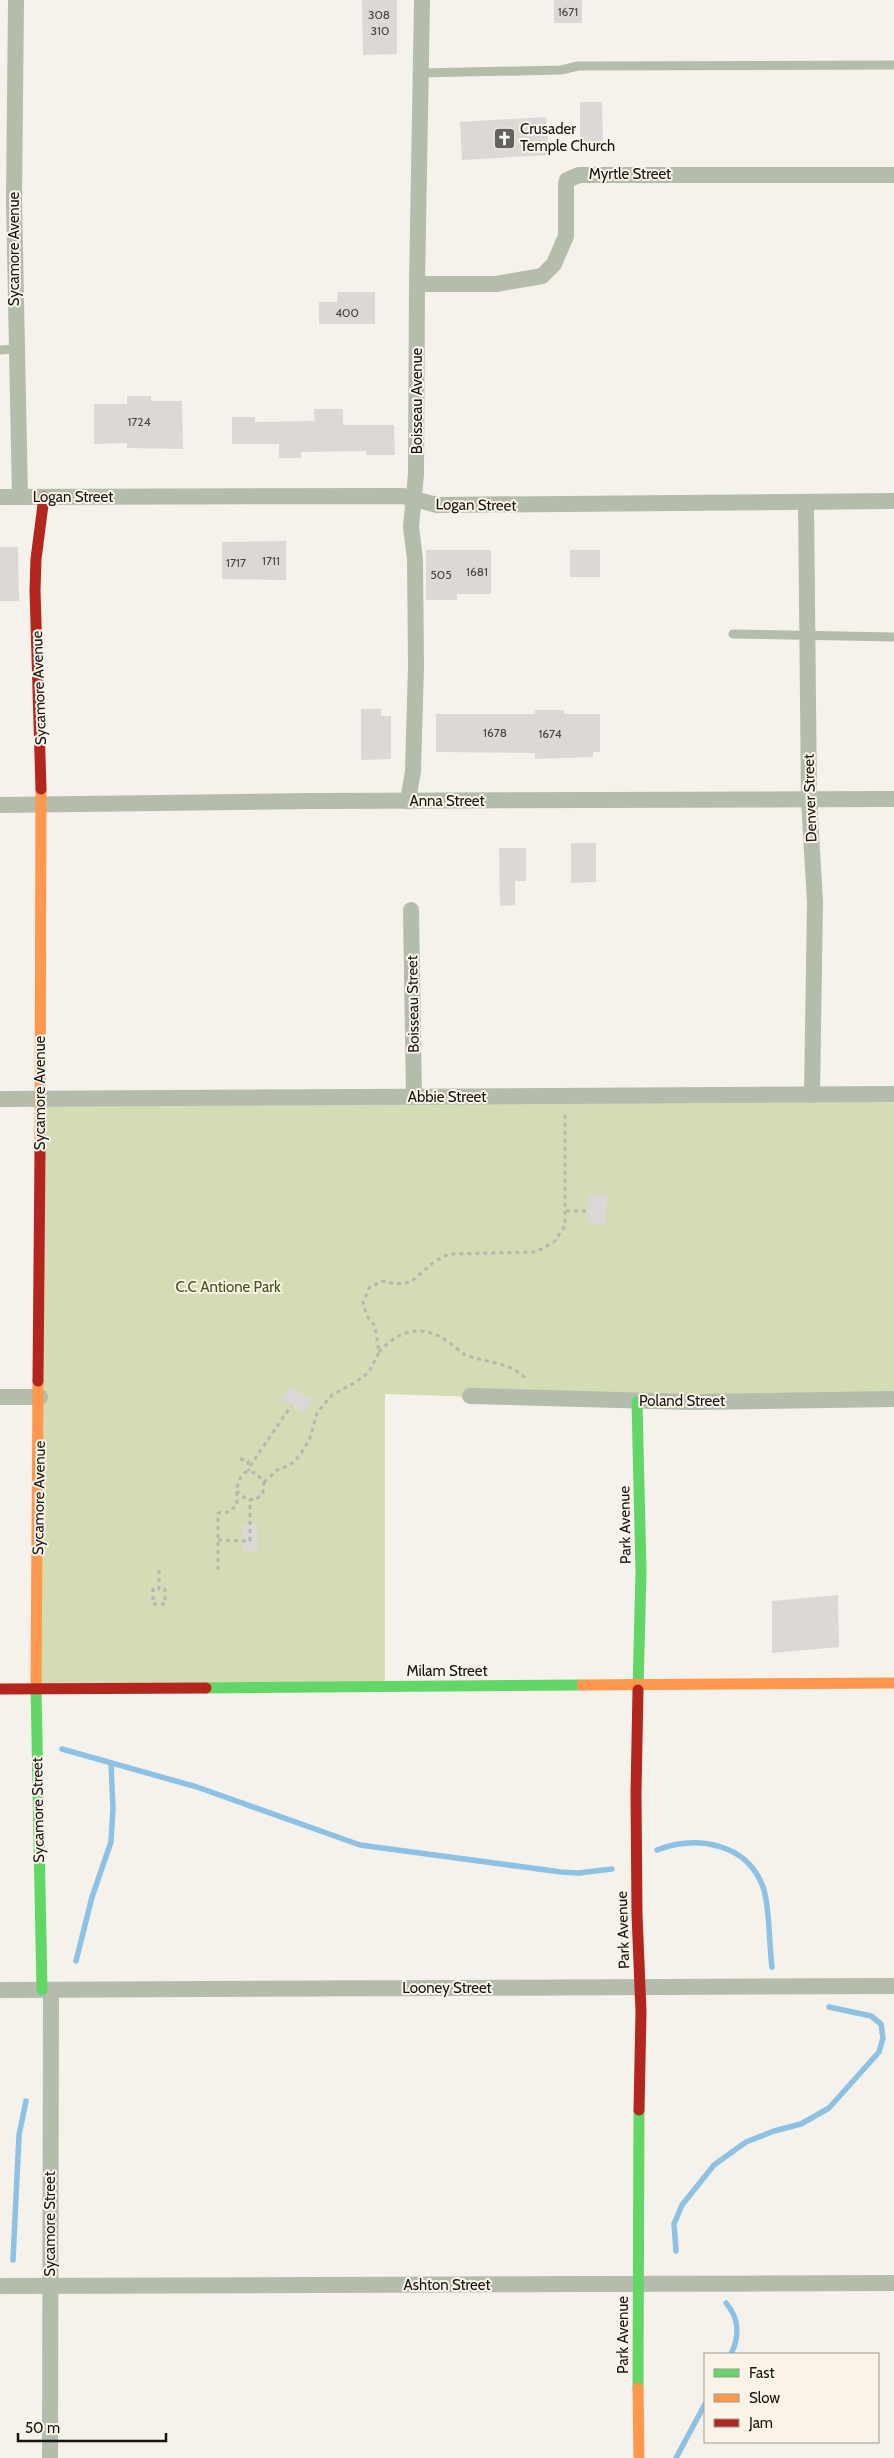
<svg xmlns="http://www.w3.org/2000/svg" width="894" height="2458" font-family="Cabin,sans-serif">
<rect width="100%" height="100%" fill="#f5f2ec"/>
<polygon fill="#d3dcb4" points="894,1094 894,1399 637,1402 385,1394 385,1686 36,1689 40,1098"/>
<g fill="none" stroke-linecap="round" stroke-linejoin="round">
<g stroke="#8dc2e5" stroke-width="5.5">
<polyline points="62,1749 197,1787 360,1845 561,1872 579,1873 612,1869"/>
<path d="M657,1850C697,1835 747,1843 763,1887C770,1905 769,1947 772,1967"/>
<polyline points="76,1961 92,1897 111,1842 113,1808 111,1763"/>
<polyline points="676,2251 674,2224 682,2205 714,2165 746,2142 774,2131 801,2124 829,2108 879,2052 883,2038 881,2024 871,2016 829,2007"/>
<polyline points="13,2260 19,2135 26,2101"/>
<path d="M726,2303C739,2318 740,2336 731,2354"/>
<polyline points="676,2458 705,2404"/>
</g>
</g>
<g fill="#dcd8d6">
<polygon points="362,0 397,0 397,54 363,55"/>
<rect x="554" y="0" width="28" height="23"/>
<polygon points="580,102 602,102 603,144 580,145"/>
<polygon points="546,117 549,155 462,160 460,122"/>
<polygon points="338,292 375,292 375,324 319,324 319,302 337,302"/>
<polygon points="127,396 151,396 151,401 182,401 183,449 127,448 127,443 94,444 94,404 127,404"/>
<polygon points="314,409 343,409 343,425 394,425 395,455 366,455 366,451 301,452 301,458 279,458 279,444 232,444 232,417 255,417 255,422 315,421"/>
<polygon points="286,541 286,580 222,579 222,542"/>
<polygon points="0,547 18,547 19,601 0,601"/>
<polygon points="426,550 491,550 491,594 457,594 457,600 426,600"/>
<rect x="570" y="550" width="30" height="27"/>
<polygon points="361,709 381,709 381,716 391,716 391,759 361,760"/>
<polygon points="535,710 564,710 564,714 600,714 600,752 593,752 593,757 535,759 535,753 436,752 436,714 535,714"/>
<polygon points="571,843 596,843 596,882 571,883"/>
<polygon points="499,848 526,848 526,881 515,881 515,905 500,906"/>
<polygon points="587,1194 607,1194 606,1224 587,1224"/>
<polygon points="289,1386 312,1400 304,1414 281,1399"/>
<rect x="242" y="1524" width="16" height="27"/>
<polygon points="838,1595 839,1647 772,1653 772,1601"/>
</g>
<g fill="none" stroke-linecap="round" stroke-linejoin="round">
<g stroke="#b4b8ae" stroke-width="3" stroke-dasharray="4 4" stroke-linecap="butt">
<polyline points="566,1211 587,1211"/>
<path d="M379,1352C398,1331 421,1323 447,1341C454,1345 460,1353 468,1356C489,1363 513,1363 527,1380"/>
<polyline points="240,1459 248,1461 249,1471"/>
<polyline points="250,1466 291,1406"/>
<polyline points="264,1482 277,1470 290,1465 301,1454 310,1438 317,1413 332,1395 356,1382 369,1372 379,1352 375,1326 367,1316 363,1302 370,1287 382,1281 395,1284 411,1282 435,1261 449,1254 536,1252 554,1242 565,1226 565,1112"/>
<polyline points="218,1540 250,1541 250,1500"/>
<polyline points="159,1570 159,1589 165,1589 165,1604 153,1604 153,1589 159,1589"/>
<path d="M218,1570V1513L229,1512L237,1505C237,1492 235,1480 246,1472L256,1473L264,1482L263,1492L256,1500L246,1499L237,1491"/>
</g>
<g stroke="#b4bcac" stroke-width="9">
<polyline points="421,73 561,70 578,66 894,65"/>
<polyline points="0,350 15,349"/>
<polyline points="733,634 894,637"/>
</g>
<g stroke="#b4bcac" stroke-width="16">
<polyline points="16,0 14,201 20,497"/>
<polyline points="417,284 496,284 542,276 554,264 566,236 566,184 567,180 579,175 894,175"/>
<polyline points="0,497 403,496 437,505 894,501"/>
<polyline points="806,502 809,800 815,902 812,1095"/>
<polyline points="408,801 413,771 416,666 415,559 411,527 416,474 417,284 422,0"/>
<polyline points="0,805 310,801 894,799"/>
<polyline points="411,910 414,1097"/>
<polyline points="0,1099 894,1094"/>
<polyline points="470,1396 691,1402 894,1399"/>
<polyline points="0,1397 40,1397"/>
<polyline points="0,1990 894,1986"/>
<polyline points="0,2286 894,2283"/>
<polyline points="50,2458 51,1990"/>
</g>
<g stroke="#63d668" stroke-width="11">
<polyline points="637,1402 641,1572 638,1690"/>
<polyline points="36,1688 42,1990"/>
<polyline points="206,1688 582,1685"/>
<polyline points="638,2388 639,2110"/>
</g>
<g stroke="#ff974d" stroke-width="11">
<polyline points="40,1150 41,789"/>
<polyline points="582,1685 894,1683"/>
<polyline points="36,1688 38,1381"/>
<polyline points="638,2388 639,2458"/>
</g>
<g stroke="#b3261e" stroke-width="11">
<polyline points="41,789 35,590 36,559 44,497"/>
<polyline points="38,1381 40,1150"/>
<polyline points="0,1689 206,1688"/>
<polyline points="638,1690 636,1793 637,1914 641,2012 639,2110"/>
</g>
</g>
<defs>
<symbol id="church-square" viewBox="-11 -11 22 22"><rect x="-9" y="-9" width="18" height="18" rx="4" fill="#64625d" stroke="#f9f3e8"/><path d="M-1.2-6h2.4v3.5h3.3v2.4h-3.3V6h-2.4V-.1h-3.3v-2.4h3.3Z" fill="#fff"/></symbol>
</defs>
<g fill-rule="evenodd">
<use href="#church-square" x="492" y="126" width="25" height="25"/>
</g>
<g text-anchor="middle" stroke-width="4" stroke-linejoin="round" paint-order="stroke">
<g font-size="12" fill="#484542">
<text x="568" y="16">1671</text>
<text x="379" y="19">308</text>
<text x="380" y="35">310</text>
<text x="347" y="317">400</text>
<text x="139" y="426">1724</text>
<text x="271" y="565">1711</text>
<text x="236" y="567">1717</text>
<text x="477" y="576">1681</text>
<text x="441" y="579">505</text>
<text x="495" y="737">1678</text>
<text x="550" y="738">1674</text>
</g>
<g font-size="15" fill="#161410" stroke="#f9f3e8" text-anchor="start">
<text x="520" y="134">Crusader<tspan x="520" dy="17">Temple Church</tspan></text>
</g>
<g font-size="15" fill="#161410" stroke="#f9f3e8">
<text x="630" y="179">Myrtle Street</text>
<text transform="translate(14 249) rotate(-90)" y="5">Sycamore Avenue</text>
<text transform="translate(417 401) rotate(-90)" y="5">Boisseau Avenue</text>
<text x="73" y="502">Logan Street</text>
<text transform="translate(476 505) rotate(1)" y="5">Logan Street</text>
<text transform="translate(39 688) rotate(-92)" y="5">Sycamore Avenue</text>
<text transform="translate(810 798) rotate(-92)" y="5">Denver Street</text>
<text x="447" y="806">Anna Street</text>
<text transform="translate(413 1004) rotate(-91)" y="5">Boisseau Street</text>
<text transform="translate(40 1093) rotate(-90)" y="5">Sycamore Avenue</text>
<text x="447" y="1102">Abbie Street</text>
<text x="682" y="1406">Poland Street</text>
<text transform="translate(39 1498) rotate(-89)" y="5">Sycamore Avenue</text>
<text transform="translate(625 1525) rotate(-91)" y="5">Park Avenue</text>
<text x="447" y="1676">Milam Street</text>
<text transform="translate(38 1810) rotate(-91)" y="5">Sycamore Street</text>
<text transform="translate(623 1930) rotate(-92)" y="5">Park Avenue</text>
<text x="447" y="1993">Looney Street</text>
<text transform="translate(50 2224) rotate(-90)" y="5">Sycamore Street</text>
<text x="447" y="2290">Ashton Street</text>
<text transform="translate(623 2335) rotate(-90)" y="5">Park Avenue</text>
</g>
<g font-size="15" fill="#455218" stroke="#f9f3e8">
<text x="228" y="1292">C.C Antione Park</text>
</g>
</g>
<rect x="704" y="2353" width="175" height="90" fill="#f9f3e8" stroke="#9e9a92"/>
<rect x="714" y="2369" width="25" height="8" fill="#63d668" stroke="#9e9a92"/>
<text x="749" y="2378" font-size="15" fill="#161410">Fast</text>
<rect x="714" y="2394" width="25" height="8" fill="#ff974d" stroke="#9e9a92"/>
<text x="749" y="2403" font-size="15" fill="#161410">Slow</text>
<rect x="714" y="2419" width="25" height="8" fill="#b3261e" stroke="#9e9a92"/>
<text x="749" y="2428" font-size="15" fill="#161410">Jam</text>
<path d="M18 2433v8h148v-8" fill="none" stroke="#161410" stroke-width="2.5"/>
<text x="25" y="2433" font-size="15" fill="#161410" stroke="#f9f3e8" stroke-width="4" paint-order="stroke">50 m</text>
</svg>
